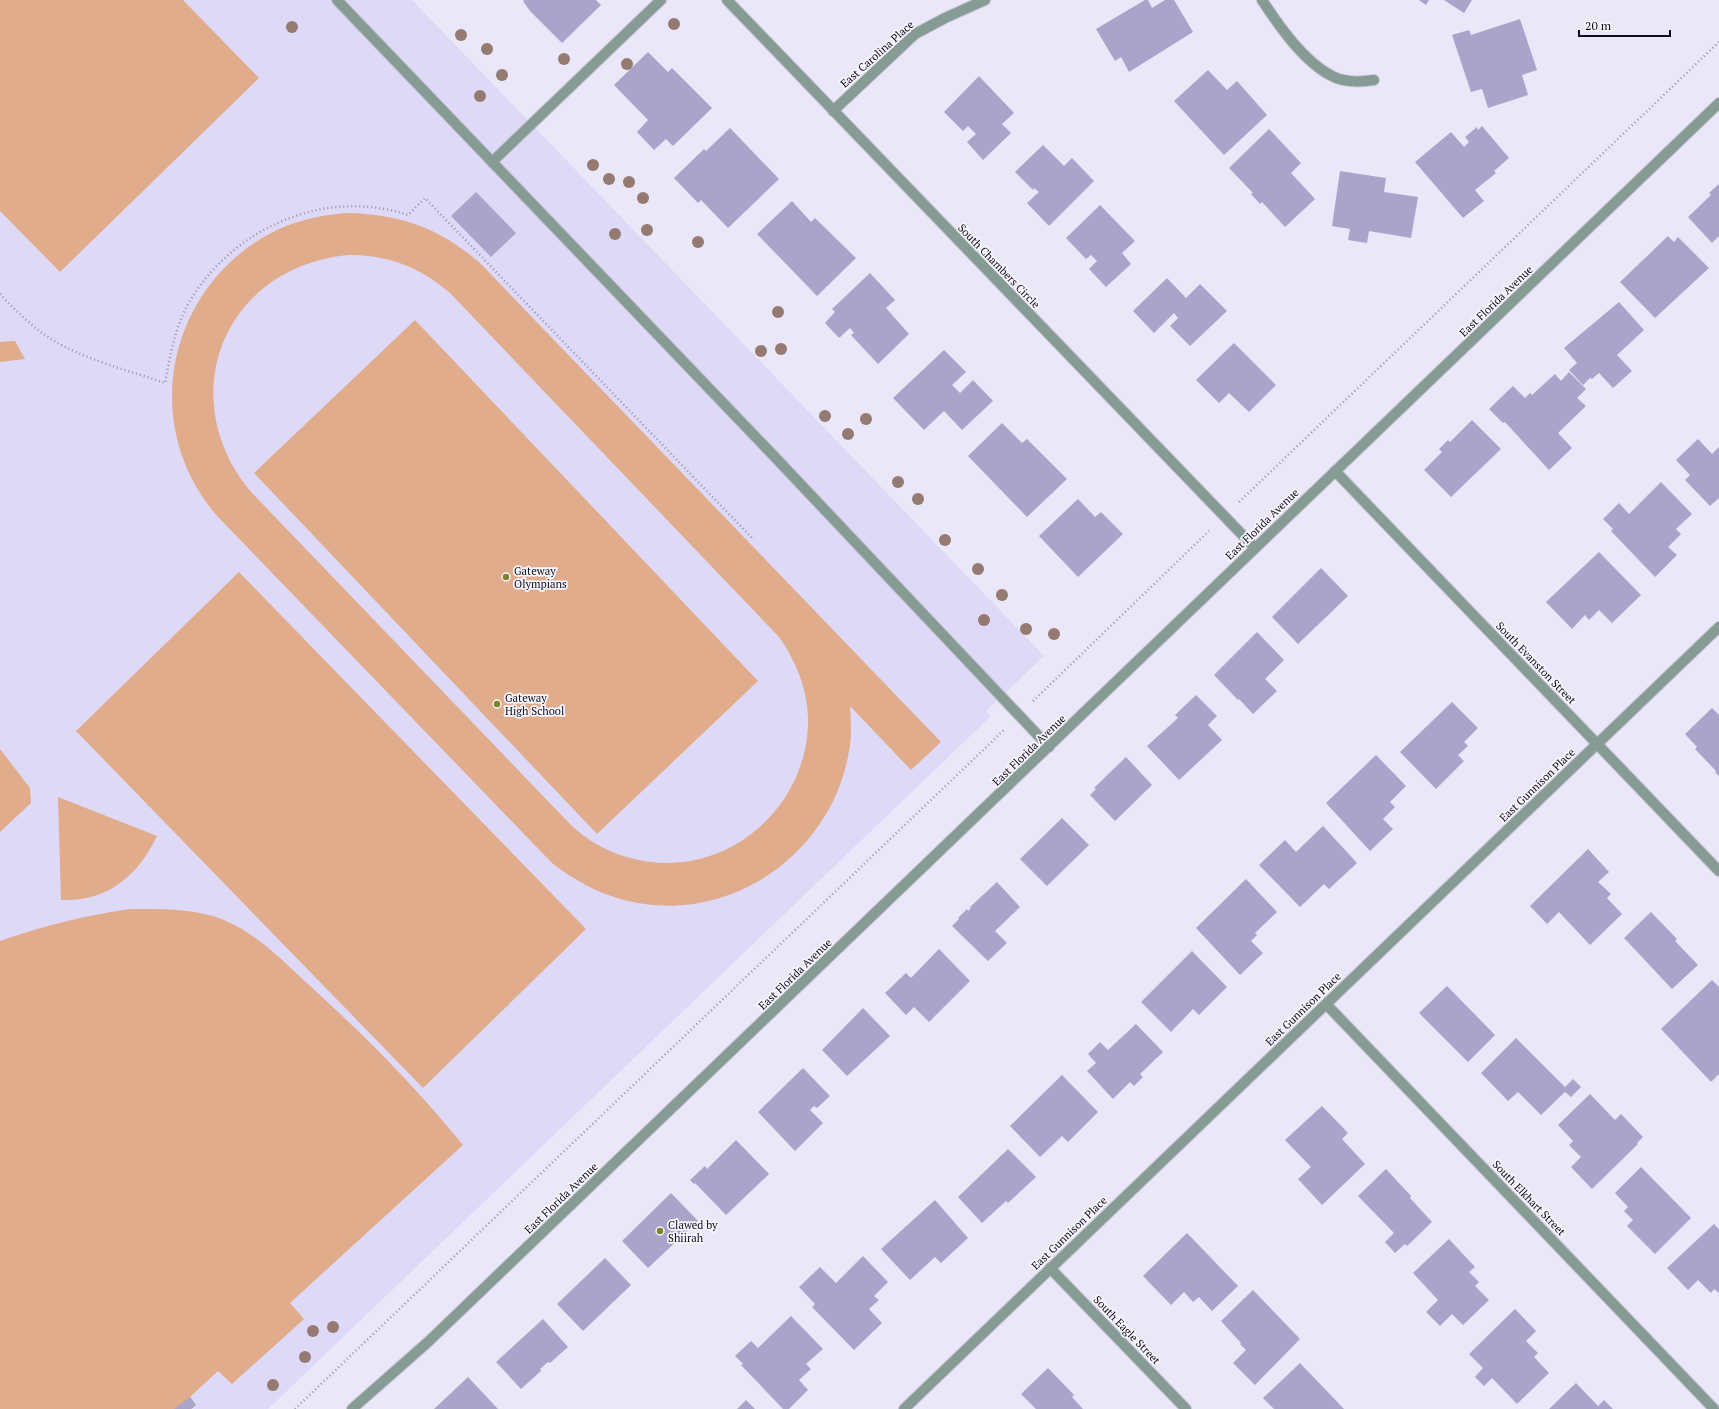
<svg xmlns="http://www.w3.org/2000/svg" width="1719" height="1409" font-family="'PT Serif',serif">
<rect width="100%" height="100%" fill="#eae7f8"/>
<polygon fill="#ded9f7" points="0,0 412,0 1044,656 986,711 991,716 268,1409 0,1409"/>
<g fill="#e1ac8b" fill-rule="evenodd">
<polygon points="0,0 183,0 259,78 60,272 0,211"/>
<path d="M347,213C400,214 439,228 479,262L941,742L911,770L850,706C851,721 852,737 849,751C832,855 727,927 624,900C597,893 574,880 552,863L219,518C139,429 165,291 269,234C293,221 320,215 347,213ZM349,255C388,255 420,267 450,293L780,638C796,662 807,688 808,717C810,802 735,872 651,862C619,858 591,845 568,822L252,493C171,398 224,266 349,255Z"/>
<polygon points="415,320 758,681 597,834 254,473"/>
<polygon points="15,341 25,359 0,362 0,342"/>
<polygon points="239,572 586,929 423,1088 76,731"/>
<polygon points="0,749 30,788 31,803 0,832"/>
<path d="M58,797L157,836C138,876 107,902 61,900Z"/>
<path d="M131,909C162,909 195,908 224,920C257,934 282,960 308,984C363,1034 416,1087 463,1145L290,1303L304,1319L232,1384L218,1371L190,1397L196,1405L191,1409H0V941C43,926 86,915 131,909Z"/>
</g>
<g fill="#aaa4cb">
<polygon points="524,0 596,0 601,5 562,43 530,11 523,1"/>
<polygon points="1145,0 1148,0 1152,8 1165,0 1174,0 1193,32 1129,72 1121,57 1115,61 1096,29"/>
<polygon points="1419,0 1429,0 1426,5"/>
<polygon points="1444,0 1472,0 1464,13"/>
<polygon points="1520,19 1537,70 1522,75 1528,95 1488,108 1482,89 1471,92 1452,35 1469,30 1471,35"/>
<polygon points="648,52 668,72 672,68 712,108 673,146 666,139 654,150 637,132 648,120 614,85"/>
<polygon points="1208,70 1227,90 1237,81 1267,115 1224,155 1174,101"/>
<polygon points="979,76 1014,113 1002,124 1011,133 983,160 967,142 976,134 968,126 963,131 944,112"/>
<polygon points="1482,126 1509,158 1494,171 1496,173 1475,190 1484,201 1463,218 1415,162 1451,132 1464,147 1469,142 1465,137 1477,127 1478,130"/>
<polygon points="730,128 779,179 728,228 701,200 698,203 674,178 704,149 706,151"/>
<polygon points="1269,129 1301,163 1291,173 1315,199 1285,227 1262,202 1260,204 1251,194 1253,193 1229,168"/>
<polygon points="1043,145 1064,166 1072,158 1094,181 1049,226 1027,203 1039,192 1034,188 1033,190 1015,172"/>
<polygon points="1340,171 1386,178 1384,192 1418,197 1411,238 1369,231 1367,243 1348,240 1350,229 1332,226"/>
<polygon points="1719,184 1719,236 1712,243 1688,217 1711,195 1709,193"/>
<polygon points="476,192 516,233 491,257 451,216"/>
<polygon points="792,201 811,222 815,218 856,258 817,296 757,234"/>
<polygon points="1100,205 1135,241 1122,253 1131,264 1106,287 1089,269 1097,261 1091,255 1086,259 1066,238"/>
<polygon points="1668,236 1674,242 1678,237 1709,268 1655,318 1620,282"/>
<polygon points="870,273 895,300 886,308 909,334 878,364 851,335 854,333 850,328 839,338 825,323 835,312 832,309"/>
<polygon points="1167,278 1186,298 1200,284 1227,311 1190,346 1170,326 1178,318 1174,313 1154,333 1133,311"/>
<polygon points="1619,302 1644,330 1617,355 1632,371 1613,388 1599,373 1592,379 1590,378 1583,385 1569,370 1577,363 1564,348"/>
<polygon points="1234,343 1276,385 1249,412 1229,393 1219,403 1196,380"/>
<polygon points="944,350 966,372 952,385 960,393 973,380 993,401 962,430 944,411 924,430 893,398"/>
<polygon points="1569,372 1586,389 1577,398 1586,406 1558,433 1572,448 1549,470 1505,422 1503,423 1489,409 1513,386 1525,398 1530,393 1532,395 1555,374 1561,381"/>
<polygon points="1472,420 1501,449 1451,497 1424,470 1442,452 1439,449 1448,440 1450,442"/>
<polygon points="1002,423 1022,443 1027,439 1067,479 1027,517 968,456"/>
<polygon points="1698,439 1712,454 1719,447 1719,498 1710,506 1685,480 1690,475 1676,460"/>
<polygon points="1661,482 1692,514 1676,529 1681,534 1668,547 1677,555 1655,577 1611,531 1613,529 1603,519 1619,503 1629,514"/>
<polygon points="1078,499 1095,517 1101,512 1123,534 1078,577 1039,536"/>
<polygon points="1599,552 1641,595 1612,623 1599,610 1589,620 1585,615 1572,629 1546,602"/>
<polygon points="1321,568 1348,596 1298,644 1272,617"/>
<polygon points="1257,632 1284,660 1265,679 1277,691 1253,714 1239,699 1238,700 1214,675"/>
<polygon points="1196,695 1217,716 1208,725 1222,740 1179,780 1147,746 1178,718 1175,715"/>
<polygon points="1452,702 1478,728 1464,742 1468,746 1458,755 1464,761 1436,789 1400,752"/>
<polygon points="1712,708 1719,715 1719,776 1715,772 1716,771 1695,749 1697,747 1685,734"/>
<polygon points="1376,755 1406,786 1390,802 1395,807 1383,819 1393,829 1370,851 1326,803"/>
<polygon points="1126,757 1152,785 1115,821 1090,795 1096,789 1094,788"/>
<polygon points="1062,818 1089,845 1047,886 1020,859"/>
<polygon points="1323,826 1357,863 1329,889 1324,884 1300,907 1259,865 1285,840 1296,852"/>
<polygon points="1588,849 1609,872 1598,882 1611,894 1607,898 1622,914 1590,945 1559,912 1547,924 1530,906"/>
<polygon points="1246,879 1277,912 1255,933 1257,935 1251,941 1263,953 1240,975 1196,928"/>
<polygon points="997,882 1020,907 995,931 1007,943 988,961 952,926 959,919 958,918 967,909 968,911 971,908 970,907"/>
<polygon points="1651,912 1677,939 1675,941 1698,965 1672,989 1624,938"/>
<polygon points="939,949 970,981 929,1022 914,1007 906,1015 885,993 906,973 911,978"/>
<polygon points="1192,951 1227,987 1199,1015 1193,1009 1171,1032 1141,1002"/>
<polygon points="1712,980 1719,987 1719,1074 1711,1082 1661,1029"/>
<polygon points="1447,986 1495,1035 1468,1062 1419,1013"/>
<polygon points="863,1008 890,1036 847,1076 822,1050"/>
<polygon points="1136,1024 1163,1052 1140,1074 1143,1077 1134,1086 1130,1082 1113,1099 1087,1071 1096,1063 1088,1054 1100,1042 1108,1050"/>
<polygon points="1516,1038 1565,1087 1573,1079 1581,1087 1571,1097 1565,1092 1541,1115 1518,1092 1508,1101 1481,1073"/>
<polygon points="803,1068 830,1096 817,1108 814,1106 810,1110 823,1123 795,1151 758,1112"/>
<polygon points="1062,1075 1098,1112 1068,1142 1062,1136 1040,1157 1010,1126"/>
<polygon points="1590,1094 1615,1120 1621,1114 1643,1137 1637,1143 1638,1144 1592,1189 1571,1167 1581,1157 1569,1145 1573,1141 1558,1125"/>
<polygon points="1322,1106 1348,1133 1342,1139 1365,1164 1322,1205 1298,1179 1311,1167 1285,1140"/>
<polygon points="736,1140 769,1174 726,1215 695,1183 694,1184 690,1180 705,1166 707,1169"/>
<polygon points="1008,1149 1036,1177 1008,1203 1006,1201 982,1223 958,1197"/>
<polygon points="1641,1167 1691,1218 1655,1254 1627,1226 1633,1220 1624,1211 1628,1207 1615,1193"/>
<polygon points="1386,1169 1411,1196 1410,1198 1432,1222 1407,1246 1405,1244 1395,1253 1385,1242 1394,1233 1358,1196"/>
<polygon points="671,1193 698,1221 648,1268 622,1241"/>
<polygon points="935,1200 968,1238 941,1263 935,1257 910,1280 881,1249"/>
<polygon points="1714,1224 1719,1229 1719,1293 1714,1289 1711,1293 1698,1280 1688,1290 1667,1268"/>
<polygon points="1187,1233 1238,1286 1212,1311 1199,1297 1193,1302 1184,1292 1171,1305 1143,1276"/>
<polygon points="1449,1239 1475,1267 1469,1272 1479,1282 1475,1286 1489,1300 1463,1325 1452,1314 1440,1326 1426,1312 1438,1300 1413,1273"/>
<polygon points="863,1256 888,1282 874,1296 879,1300 869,1309 882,1323 854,1350 812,1307 815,1304 799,1287 820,1267 836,1283"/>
<polygon points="605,1258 631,1285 583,1331 557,1304"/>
<polygon points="1253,1290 1300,1339 1255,1385 1233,1363 1246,1350 1240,1344 1241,1343 1221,1321"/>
<polygon points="1515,1309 1536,1331 1526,1341 1538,1353 1534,1357 1549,1373 1517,1404 1492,1378 1484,1386 1475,1377 1483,1368 1469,1354"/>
<polygon points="791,1316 823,1349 806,1364 811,1369 799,1380 808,1390 789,1409 783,1409 741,1365 743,1364 735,1356 751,1341 758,1348"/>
<polygon points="543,1319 568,1347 550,1363 548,1362 540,1369 541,1371 521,1389 496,1362"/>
<polygon points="1300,1363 1344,1409 1274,1409 1263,1398"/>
<polygon points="1048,1368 1074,1395 1072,1397 1083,1409 1036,1409 1021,1394"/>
<polygon points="468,1377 498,1409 434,1409"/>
<polygon points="1576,1383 1598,1406 1604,1400 1613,1409 1549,1409"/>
<polygon points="190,1397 196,1405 191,1409 174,1409"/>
<polygon points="746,1400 755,1409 737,1409"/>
</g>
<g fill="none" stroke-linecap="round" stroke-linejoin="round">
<defs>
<g id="minor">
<polyline points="337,0 772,454 1049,747"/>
<polyline points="727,0 1255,548"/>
<path d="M1262,0C1279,26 1304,62 1332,76C1345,83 1361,82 1374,80"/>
<polyline points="833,111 915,34 945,18 985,0"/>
<polyline points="492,162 661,0"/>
<polyline points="1335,471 1719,871"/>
<polyline points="1326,1004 1714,1409"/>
<polyline points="1050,1268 1186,1409"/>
<polyline points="352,1409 428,1342 1719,103"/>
<polyline points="904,1409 1719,627"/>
</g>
</defs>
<use href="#minor" stroke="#c7c4d4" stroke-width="12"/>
<g stroke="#9794a3" stroke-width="2.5" stroke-dasharray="1 3" stroke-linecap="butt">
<path d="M0,294C15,310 30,325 48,337C81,359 128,370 165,383C170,357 174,332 186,308C227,231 323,186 408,215L425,198L754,540"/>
<polyline points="1239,502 1719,42"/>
<polyline points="1033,701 1209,531"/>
<polyline points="295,1409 1004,730"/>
</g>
<use href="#minor" stroke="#869b94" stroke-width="10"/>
</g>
<g fill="#947a70">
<circle cx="674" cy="24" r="6"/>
<circle cx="292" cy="27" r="6"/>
<circle cx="461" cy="35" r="6"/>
<circle cx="487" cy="49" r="6"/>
<circle cx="564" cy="59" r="6"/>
<circle cx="627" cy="64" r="6"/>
<circle cx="502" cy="75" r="6"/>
<circle cx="480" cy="96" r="6"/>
<circle cx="593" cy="165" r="6"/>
<circle cx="609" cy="179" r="6"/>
<circle cx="629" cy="182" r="6"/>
<circle cx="643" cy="198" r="6"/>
<circle cx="647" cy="230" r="6"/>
<circle cx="615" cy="234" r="6"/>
<circle cx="698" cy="242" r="6"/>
<circle cx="778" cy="312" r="6"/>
<circle cx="781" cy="349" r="6"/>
<circle cx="761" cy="351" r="6"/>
<circle cx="825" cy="416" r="6"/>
<circle cx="866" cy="419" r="6"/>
<circle cx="848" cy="434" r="6"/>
<circle cx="898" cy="482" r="6"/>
<circle cx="918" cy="499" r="6"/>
<circle cx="945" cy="540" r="6"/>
<circle cx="978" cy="569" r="6"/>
<circle cx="1002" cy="595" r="6"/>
<circle cx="984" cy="620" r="6"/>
<circle cx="1026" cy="629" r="6"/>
<circle cx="1054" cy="634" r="6"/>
<circle cx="333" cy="1327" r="6"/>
<circle cx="313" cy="1331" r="6"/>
<circle cx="305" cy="1357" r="6"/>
<circle cx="273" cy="1385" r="6"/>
</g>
<g fill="#7d822d" stroke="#f7f6fe" stroke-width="1.5">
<circle cx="506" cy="577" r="4"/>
<circle cx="497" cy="704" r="4"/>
<circle cx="660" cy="1231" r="4"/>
</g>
<g text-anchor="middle" stroke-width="3.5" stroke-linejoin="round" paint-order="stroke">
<g font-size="11" fill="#0f0c1a" stroke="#f7f6fe">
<text transform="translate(877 54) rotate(-42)" y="4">East Carolina Place</text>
<text transform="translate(999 266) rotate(46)" y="4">South Chambers Circle</text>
<text transform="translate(1496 301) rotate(-44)" y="4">East Florida Avenue</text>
<text transform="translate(1262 524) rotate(-44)" y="4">East Florida Avenue</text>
<text transform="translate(1536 663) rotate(46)" y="4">South Evanston Street</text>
<text transform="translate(1029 750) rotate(-44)" y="4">East Florida Avenue</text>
<text transform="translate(1537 785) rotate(-44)" y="4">East Gunnison Place</text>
<text transform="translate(795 974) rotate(-44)" y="4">East Florida Avenue</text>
<text transform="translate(1303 1009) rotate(-44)" y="4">East Gunnison Place</text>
<text transform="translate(561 1198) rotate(-44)" y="4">East Florida Avenue</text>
<text transform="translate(1529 1198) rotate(46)" y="4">South Elkhart Street</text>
<text transform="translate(1069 1233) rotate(-44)" y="4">East Gunnison Place</text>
<text transform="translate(1127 1330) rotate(46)" y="4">South Eagle Street</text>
</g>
<g font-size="11" fill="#0f0c1a" stroke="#f7f6fe" text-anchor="start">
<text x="514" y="575">Gateway<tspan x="514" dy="13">Olympians</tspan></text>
<text x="505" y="702">Gateway<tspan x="505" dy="13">High School</tspan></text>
<text x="668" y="1229">Clawed by<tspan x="668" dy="13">Shiirah</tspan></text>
</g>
</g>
<path d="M1579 30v6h91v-6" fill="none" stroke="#0f0c1a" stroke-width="2"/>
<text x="1585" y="30" font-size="12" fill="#0f0c1a" stroke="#f7f6fe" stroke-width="3" paint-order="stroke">20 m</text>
</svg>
